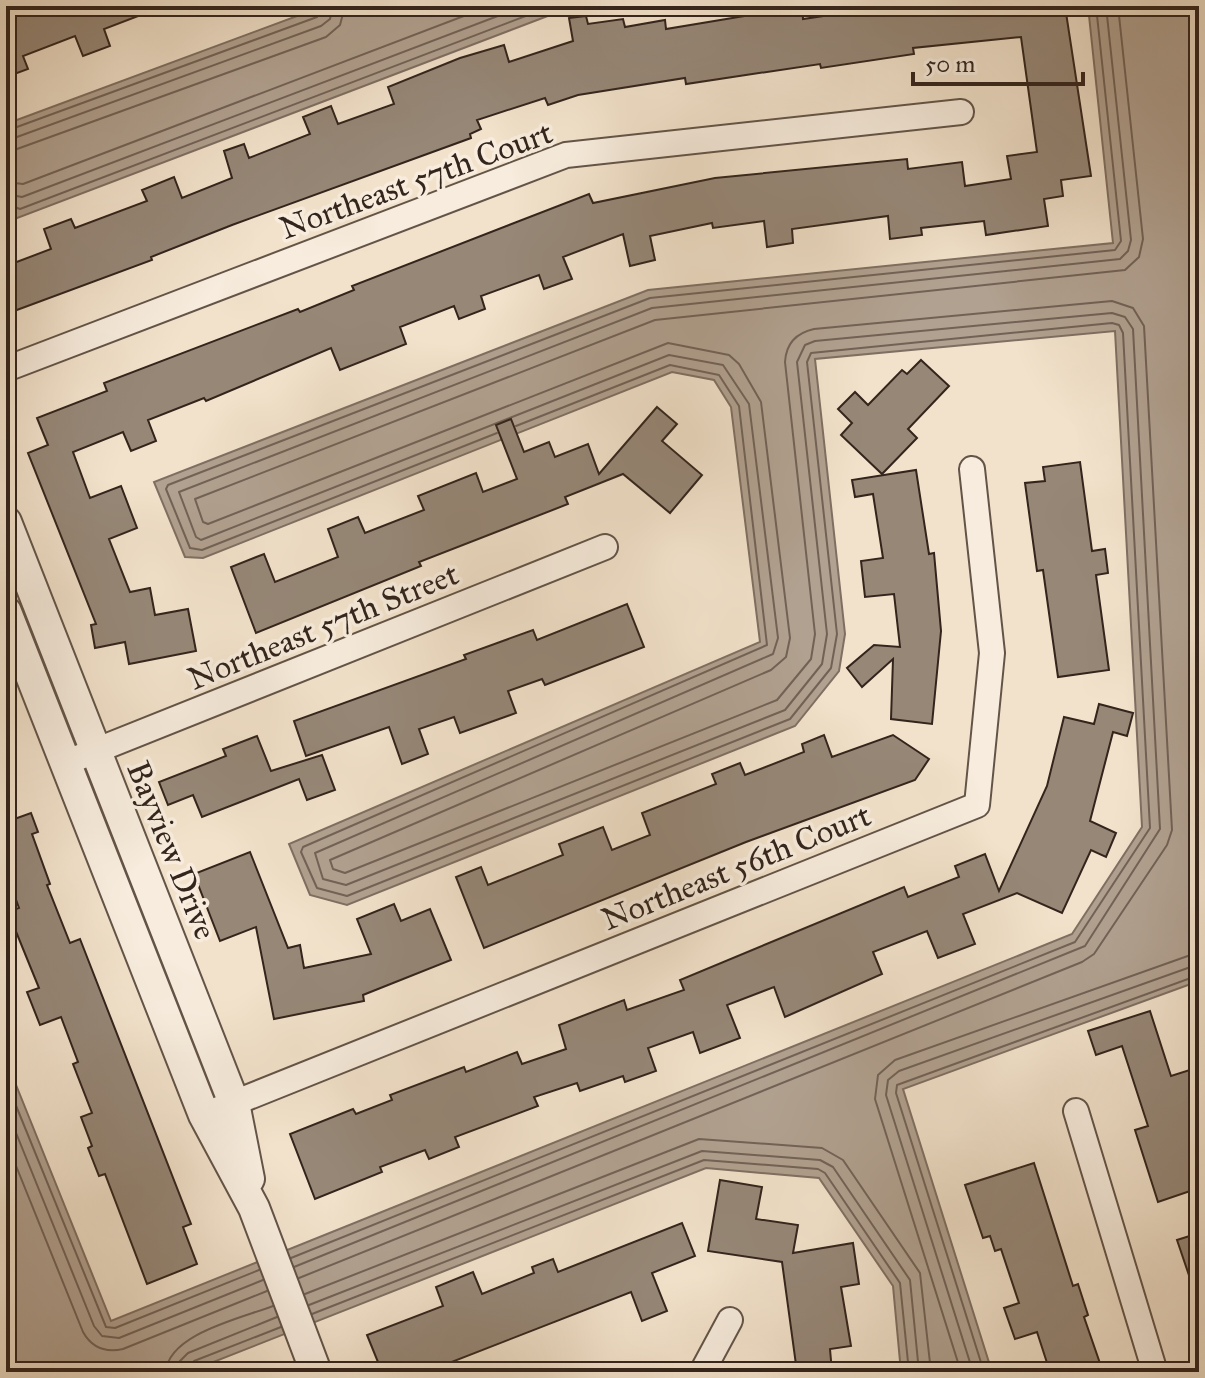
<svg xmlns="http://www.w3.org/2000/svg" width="1205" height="1378" font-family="'IM FELL Great Primer',serif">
<rect width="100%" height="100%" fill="#f2e2cb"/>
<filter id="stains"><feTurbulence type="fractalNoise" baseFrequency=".0025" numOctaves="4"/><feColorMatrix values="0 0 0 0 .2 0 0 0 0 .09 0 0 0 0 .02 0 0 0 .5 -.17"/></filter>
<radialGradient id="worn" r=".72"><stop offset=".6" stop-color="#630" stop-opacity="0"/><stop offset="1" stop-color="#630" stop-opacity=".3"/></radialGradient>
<g fill="#b1a190" stroke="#7f6f62" stroke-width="2">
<polygon points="324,6 590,6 566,9 12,220 6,202 6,124"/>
<polygon points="1088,6 1199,6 1199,981 903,1089 992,1372 901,1372 893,1286 819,1178 706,1168 188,1372 6,1372 6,1060 111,1321 1072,934 1142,827 1115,331 815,359 845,634 839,671 795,726 347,905 310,895 289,844 760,642 731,407 714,380 672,372 203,558 185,557 154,482 648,290 1113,243"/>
</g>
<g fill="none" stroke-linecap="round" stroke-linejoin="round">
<g stroke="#726256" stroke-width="2">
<polyline points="6,131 317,17 323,6"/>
<polyline points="6,141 321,26 330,19 333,6"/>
<polyline points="6,153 326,37 340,25 345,6"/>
<polyline points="6,182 23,184 490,6"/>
<polyline points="6,194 22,197 524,6"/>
<polyline points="6,204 20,209 552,6"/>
<polyline points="497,433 202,550 190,548 166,489 168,485 650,298 1115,250 1121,241 1096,6"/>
<polyline points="6,1081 106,1327 115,1328 259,1270"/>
<polyline points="6,1108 94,1326 102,1336 119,1338 263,1280"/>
<path d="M6,1141L83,1332C92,1348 105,1353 123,1349L267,1291"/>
<polyline points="291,1258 1075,942 1150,828 1123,333 1119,325 1112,323 811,353 807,362 837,634 831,668 790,719 347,896 317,888 301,852 303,847 767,645 739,406 719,375 670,365 516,426"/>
<polyline points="294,1267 1085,946 1160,829 1133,329 1125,317 1112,313 815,341 805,345 797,362 827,634 822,664 785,710 346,885 323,879 315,853 773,654 778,638 749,404 723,365 669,355 201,540 196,537 179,492 652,308 1120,259 1128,251 1131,240 1106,6"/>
<path d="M299,1278L1082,962L1094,954L1167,845L1172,830L1144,326L1133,308L1112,301L814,329C796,333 786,344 785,362L815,634L811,659L777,700L345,873L333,869L330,860L771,670L786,657L790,638L761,402L739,364L729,355L668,343L208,524L203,522L195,499L655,320L1125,270L1139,257L1143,239L1118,6"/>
<polyline points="305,1294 699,1139 822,1148 843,1160 920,1273 931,1372"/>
<polyline points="309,1305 702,1151 820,1160 833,1167 910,1280 919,1372"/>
<polyline points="312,1314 704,1160 818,1169 825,1173 900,1283 909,1372"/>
<path d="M166,1372C168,1334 242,1318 273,1306"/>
<polyline points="178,1372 180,1361 188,1353 277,1317"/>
<polyline points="188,1372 194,1361 281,1327"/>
<polyline points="961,1372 875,1099 878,1075 895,1060 1199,952"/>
<polyline points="973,1372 886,1095 888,1080 899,1071 1199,964"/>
<polyline points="984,1372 896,1093 897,1085 1199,975"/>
</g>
</g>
<g fill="#968777" stroke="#33241c" stroke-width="2">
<polygon points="18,6 159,6 159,8 104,29 110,46 83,56 75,36 23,56 28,69 6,77 6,11"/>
<polygon points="768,6 802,6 803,19 864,10 864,6 1065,6 1091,176 1061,180 1063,196 1044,199 1048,226 986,235 984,221 921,228 922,235 890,239 888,216 792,229 793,243 767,247 764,221 713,228 712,223 650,236 655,260 630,266 623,234 563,257 572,279 544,289 539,275 481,296 485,309 459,319 454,306 400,327 406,344 340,370 331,348 206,401 204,398 148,420 156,441 131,451 123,432 73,452 90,498 121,486 137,528 109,539 130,592 150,588 155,615 188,609 196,651 129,664 125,642 95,648 91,625 96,624 28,453 48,445 37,418 107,391 104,383 298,309 300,312 354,290 352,286 589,194 593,203 715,178 907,159 908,169 962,162 965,186 1011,179 1007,156 1037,152 1021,37 913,48 914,54 821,68 820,64 686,84 685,78 578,95 548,105 545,98 477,120 481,129 470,134 471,138 232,225 151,257 152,260 6,314 6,266 51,249 44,229 71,219 75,228 147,201 142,190 174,177 182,198 232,178 224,151 244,144 249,158 310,134 303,117 331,106 338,124 394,104 388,87 460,58 504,45 509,62 573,41 569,18 586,16 588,24 623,19 625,27 665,20 666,29 768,12"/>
<polygon points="921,360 949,386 908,429 917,438 882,474 841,435 852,423 838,409 855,392 868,405 902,370 907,374"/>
<polygon points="657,407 677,424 662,441 702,475 670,513 623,474 565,497 568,504 419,562 421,566 256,633 231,567 264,554 275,582 338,557 328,529 358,517 365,533 424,510 418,496 476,473 483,492 517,479 496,425 511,419 524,452 549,442 555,457 588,444 599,474"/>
<polygon points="1080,462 1092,551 1105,549 1108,573 1096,575 1109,670 1058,677 1043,570 1037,571 1025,483 1045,481 1043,467"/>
<polygon points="916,470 929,554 934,553 941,631 932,724 891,719 893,659 862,687 847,668 874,645 900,647 894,594 865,597 861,561 883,558 873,494 855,497 852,480"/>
<polygon points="627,604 644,647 545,685 542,679 508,691 516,713 460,733 454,717 419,729 428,754 402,764 389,727 306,756 294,721 466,659 464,655 533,630 537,640"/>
<polygon points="1099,704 1133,713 1127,736 1113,732 1090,821 1116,833 1106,857 1091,850 1062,913 1017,893 963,914 975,944 938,958 927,931 873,952 882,974 785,1017 774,987 727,1005 740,1038 700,1053 693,1032 648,1048 656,1071 625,1082 623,1076 580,1091 577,1083 534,1097 538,1106 455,1137 459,1147 429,1159 425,1150 380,1167 382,1172 315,1199 290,1134 353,1109 356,1114 392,1100 390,1095 464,1067 466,1072 517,1052 522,1064 566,1049 559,1025 624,1000 627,1010 684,990 680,980 904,887 908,897 959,877 955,866 985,854 999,891 1047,786 1064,717 1094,724"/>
<polygon points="824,735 832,757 893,735 929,759 915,780 746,842 484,948 456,877 481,867 488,885 563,855 559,844 603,827 612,850 650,835 642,813 716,784 712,774 740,763 745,775 804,752 802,744"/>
<polygon points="257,736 271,771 322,755 335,790 307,800 299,779 202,817 193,795 168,805 159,782 226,756 223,749"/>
<polygon points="31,813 38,832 32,834 50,884 47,885 70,943 80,939 191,1224 183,1227 197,1264 147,1284 105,1174 99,1176 88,1148 92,1146 81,1117 92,1113 73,1064 78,1062 61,1017 40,1025 27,992 39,988 8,912 19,908 6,872 6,822"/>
<polygon points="250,852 288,948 300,945 304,968 371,954 357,919 394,904 401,921 430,909 451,960 363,995 364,1001 274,1019 256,927 220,941 194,874"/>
<polygon points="1150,1011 1171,1076 1199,1067 1199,1139 1190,1141 1199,1168 1199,1188 1158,1202 1135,1130 1148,1126 1122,1046 1096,1055 1088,1031"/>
<polygon points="1034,1163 1073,1286 1078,1284 1088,1315 1084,1317 1103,1372 1050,1372 1037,1332 1015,1339 1004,1308 1019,1303 1001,1249 995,1251 990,1236 983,1238 965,1185"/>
<polygon points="720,1180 762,1187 756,1219 798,1225 793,1253 853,1243 859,1284 841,1287 851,1346 830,1349 832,1372 797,1372 782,1262 708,1251"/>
<polygon points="682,1223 695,1256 652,1273 667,1311 642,1321 631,1292 426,1372 382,1372 367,1335 443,1306 436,1287 473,1272 482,1294 534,1273 532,1267 553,1259 558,1272"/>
<polygon points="1199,1233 1199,1296 1196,1296 1177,1240"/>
</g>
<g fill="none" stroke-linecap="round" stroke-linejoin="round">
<defs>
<g id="minor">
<polyline points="6,369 566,155 961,112"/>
<polyline points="65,763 605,547"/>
<polyline points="1076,1111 1155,1372"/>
<polyline points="204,1115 977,805 992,653 972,469"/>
<polyline points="702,1372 730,1320"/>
</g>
<g id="tertiary">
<polyline points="6,522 234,1103 249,1179"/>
<polyline points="6,612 204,1115 254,1208 316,1372"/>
</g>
</defs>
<use href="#minor" stroke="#635448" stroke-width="28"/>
<use href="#tertiary" stroke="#635448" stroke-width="34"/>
<use href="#minor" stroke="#f7ecdd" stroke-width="24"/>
<use href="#tertiary" stroke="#f7ecdd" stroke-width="30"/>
</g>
<g text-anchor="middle" stroke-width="7" stroke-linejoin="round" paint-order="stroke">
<g font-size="32" fill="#33241c" stroke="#f7ecdd">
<text transform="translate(416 180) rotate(-20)" y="11">Northeast 57th Court</text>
<text transform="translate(323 626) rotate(-22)" y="11">Northeast 57th Street</text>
<text transform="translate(172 850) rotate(68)" y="11">Bayview Drive</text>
<text transform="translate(736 867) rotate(-22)" y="11">Northeast 56th Court</text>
</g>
</g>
<rect width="1205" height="1378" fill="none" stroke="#f2e2cb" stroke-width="32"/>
<rect x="8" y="8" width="1189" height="1362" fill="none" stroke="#33241c" stroke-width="4"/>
<rect x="16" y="16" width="1173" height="1346" fill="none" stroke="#33241c" stroke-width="2"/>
<path d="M913 72v12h170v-12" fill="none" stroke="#33241c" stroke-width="4"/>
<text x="925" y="72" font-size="24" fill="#33241c" stroke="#f7ecdd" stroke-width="6" paint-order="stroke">50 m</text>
<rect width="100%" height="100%" filter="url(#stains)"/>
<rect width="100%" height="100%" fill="url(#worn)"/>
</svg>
